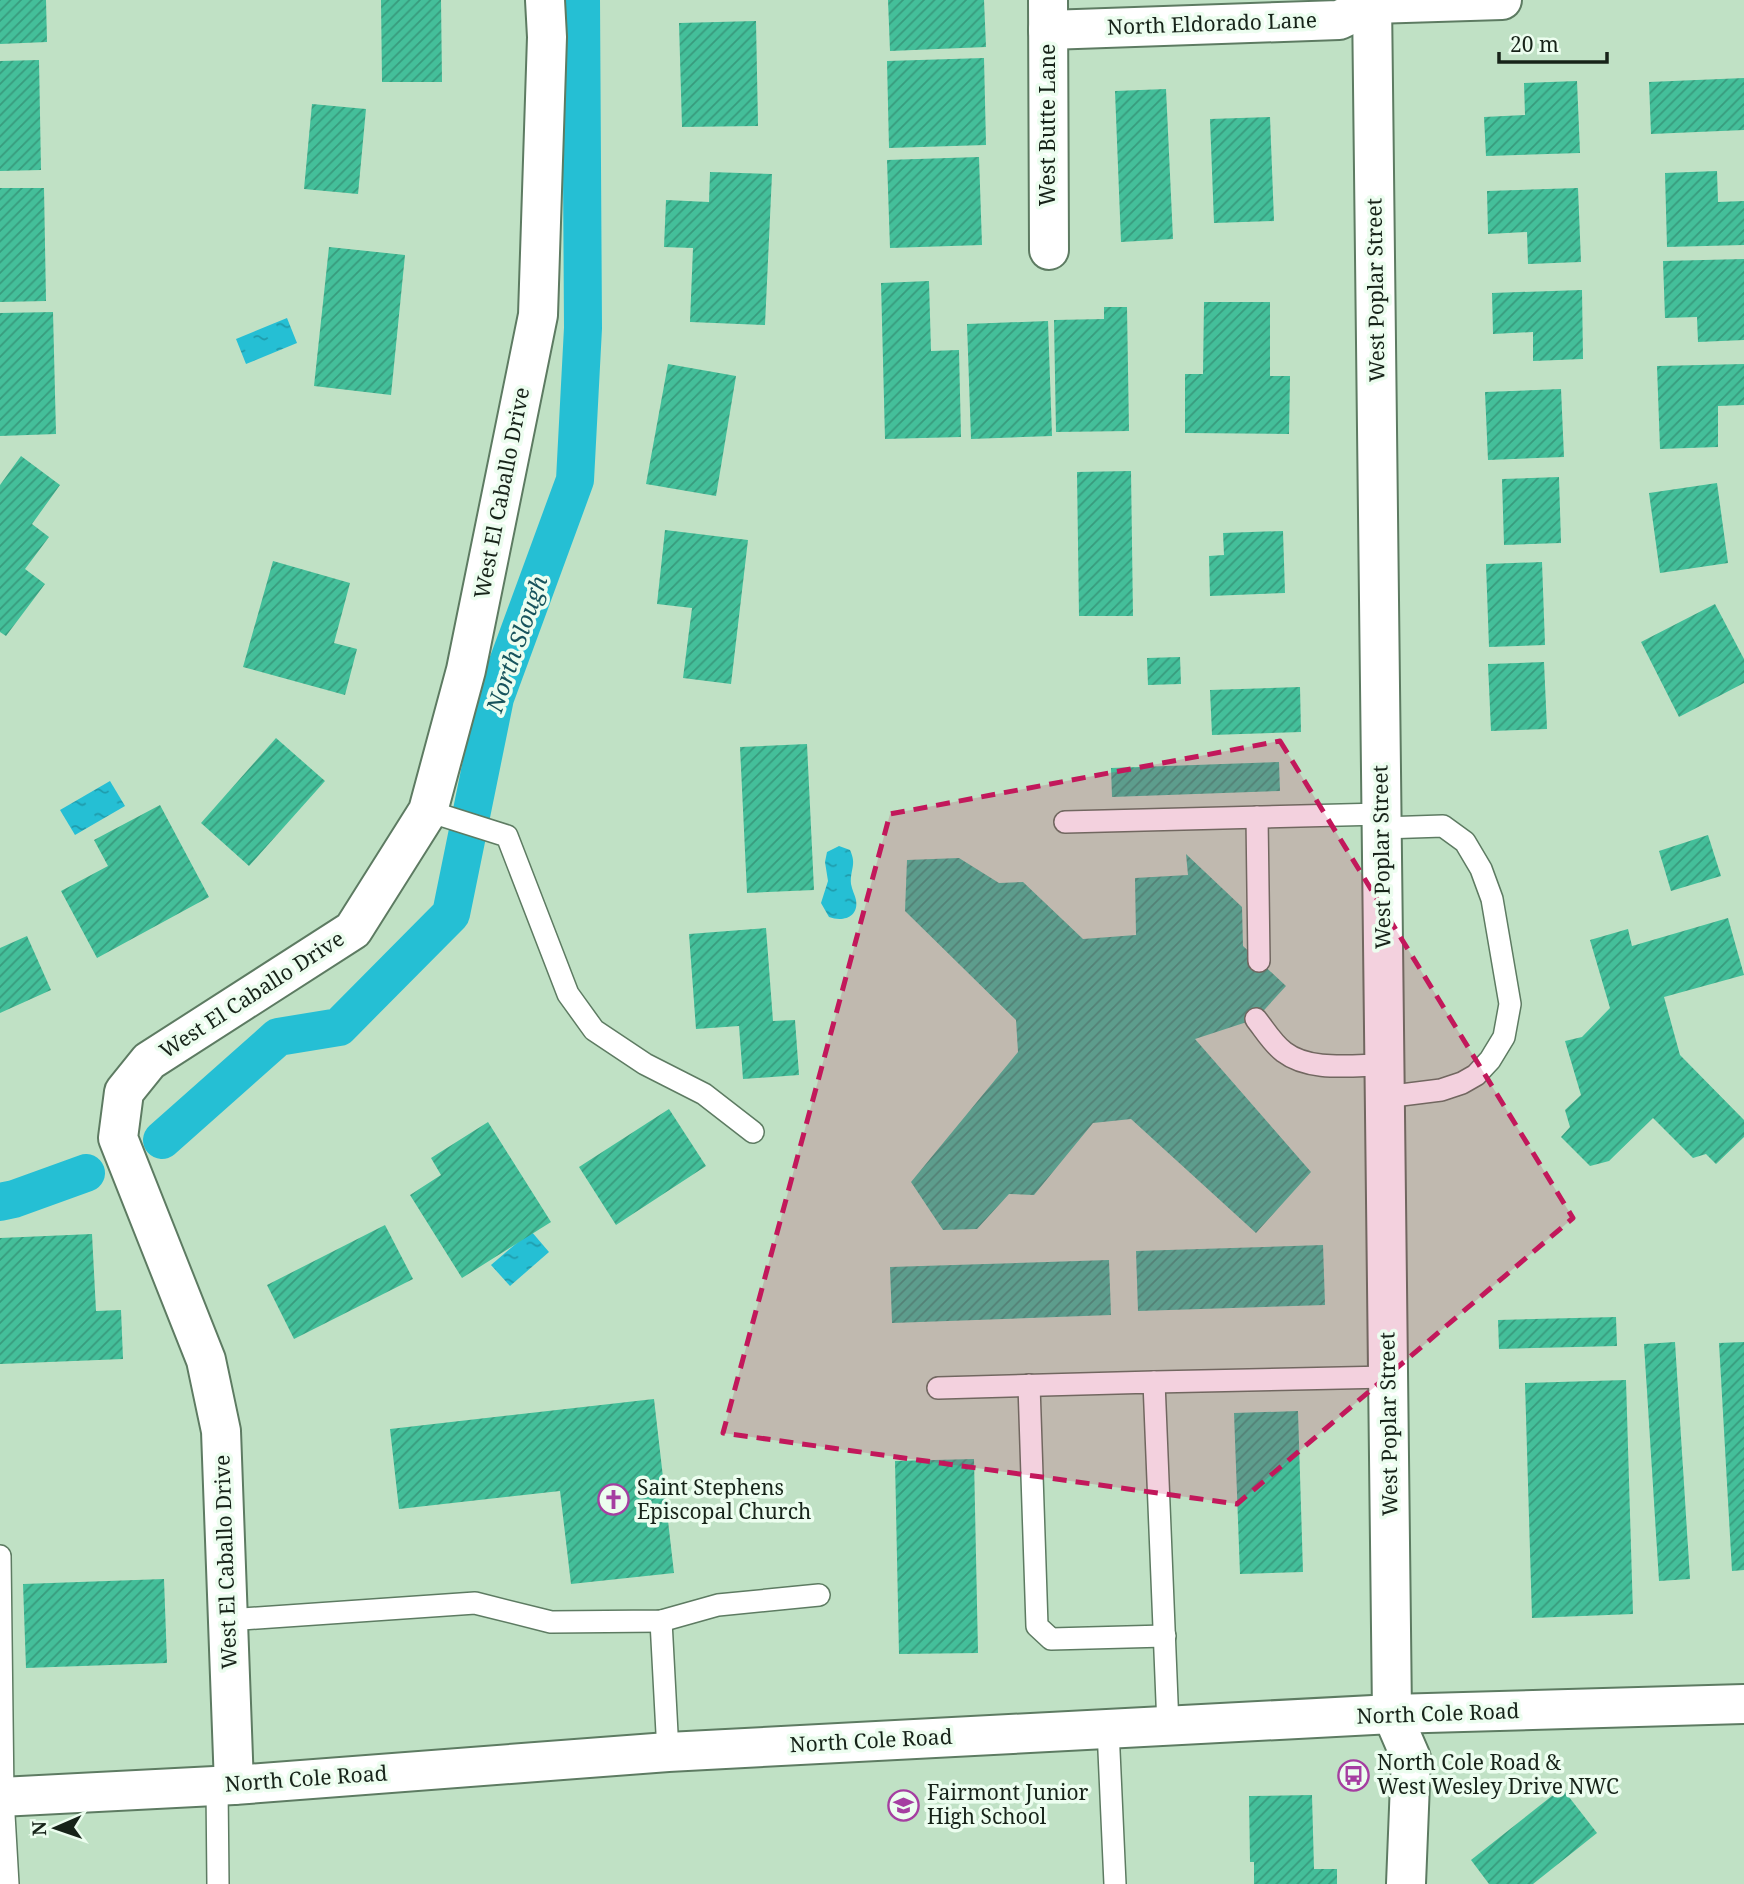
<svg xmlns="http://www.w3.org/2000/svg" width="1744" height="1884" font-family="'Noto Serif',serif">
<defs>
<pattern id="water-ripples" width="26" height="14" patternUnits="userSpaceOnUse" patternTransform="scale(1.75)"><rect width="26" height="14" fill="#25bfd4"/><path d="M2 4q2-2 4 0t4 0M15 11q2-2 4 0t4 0" fill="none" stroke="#1f9bab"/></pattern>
<pattern id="building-hatch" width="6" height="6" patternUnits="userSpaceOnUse" patternTransform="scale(1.75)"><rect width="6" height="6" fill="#44bf9a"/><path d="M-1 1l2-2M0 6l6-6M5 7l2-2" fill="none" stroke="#389b7d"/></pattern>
</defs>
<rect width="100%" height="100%" fill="#c0e1c5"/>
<g fill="url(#water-ripples)">
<polygon points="287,318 297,343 246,364 236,339"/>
<polygon points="110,781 125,806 75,835 60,810"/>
<path d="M839,846L850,850C857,865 850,869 851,884C852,890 855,895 856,900C859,918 842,922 829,917L821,903L828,881L825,862L827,852Z"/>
<polygon points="531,1231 549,1252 510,1286 491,1265"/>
</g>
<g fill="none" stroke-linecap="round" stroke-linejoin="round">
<g stroke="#25bfd4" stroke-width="38">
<polyline points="162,1140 278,1037 339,1027 451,914 495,698 575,480 583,328 581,0"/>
<polyline points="0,1202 14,1199 86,1173"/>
</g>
</g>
<g fill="url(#building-hatch)">
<polygon points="0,0 46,0 47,42 0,44"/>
<polygon points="381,0 441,0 442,82 382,82"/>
<polygon points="888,0 984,0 986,47 890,51"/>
<polygon points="756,21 758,126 682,127 679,23"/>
<polygon points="984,58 986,145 889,148 887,61"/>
<polygon points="39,60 41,170 0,171 0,61"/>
<polygon points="1744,78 1744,130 1651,134 1649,82"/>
<polygon points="1577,81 1580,153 1486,156 1484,117 1525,115 1524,83"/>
<polygon points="1166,89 1173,239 1121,242 1115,91"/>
<polygon points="312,104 366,109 358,194 304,189"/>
<polygon points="1270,117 1274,221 1214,223 1210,119"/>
<polygon points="979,157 982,245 890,248 887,160"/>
<polygon points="1717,171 1718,202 1744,201 1744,245 1667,247 1665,173"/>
<polygon points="710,172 772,174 765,325 690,322 693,248 664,247 666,200 709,202"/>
<polygon points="0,188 44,188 46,301 0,302"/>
<polygon points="1578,188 1581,262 1528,264 1527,232 1488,234 1487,191"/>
<polygon points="329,247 405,255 391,395 314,386"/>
<polygon points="1744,259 1744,340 1698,342 1697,317 1665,318 1663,261"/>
<polygon points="929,281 931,351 959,350 961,437 885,439 881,283"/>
<polygon points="1582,290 1583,359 1533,361 1533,332 1493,334 1492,293"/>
<polygon points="1204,302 1270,302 1270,376 1290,376 1289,434 1185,433 1185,374 1203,374"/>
<polygon points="1104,307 1127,307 1129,431 1056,432 1054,320 1104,319"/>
<polygon points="53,312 56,434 0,436 0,313"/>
<polygon points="1048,321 1052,436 971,439 967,324"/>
<polygon points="668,364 736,376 716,496 646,484"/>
<polygon points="1744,364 1744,405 1718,406 1718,447 1660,449 1657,366"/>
<polygon points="1561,389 1564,457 1488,460 1485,392"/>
<polygon points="21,456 60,485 32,524 49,537 25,569 45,584 6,636 0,632 0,485"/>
<polygon points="1131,471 1133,616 1079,616 1077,472"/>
<polygon points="1559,477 1561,543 1504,545 1502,479"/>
<polygon points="1717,483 1728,563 1660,573 1649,493"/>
<polygon points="665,530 748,540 731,684 683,678 692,608 657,604"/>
<polygon points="1283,531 1285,593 1210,596 1209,556 1224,555 1223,533"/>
<polygon points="273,561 350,583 334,643 357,649 345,695 243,667"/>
<polygon points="1542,562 1545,645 1489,647 1486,564"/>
<polygon points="1715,604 1744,659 1744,683 1679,717 1641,642"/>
<polygon points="1180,657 1181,684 1148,685 1147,658"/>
<polygon points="1544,662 1547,729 1491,731 1488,664"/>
<polygon points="1300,687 1301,732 1212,735 1210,690"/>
<polygon points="276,738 325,781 249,866 201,823"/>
<polygon points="807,744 814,890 747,893 740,747"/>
<polygon points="1279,762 1280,791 1112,797 1111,768"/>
<polygon points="160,805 209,897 97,958 61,891 108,866 94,840"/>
<polygon points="1708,835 1721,876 1671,891 1659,851"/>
<polygon points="1186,854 1242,907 1243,946 1286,986 1256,1019 1195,1039 1311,1172 1256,1233 1131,1119 1093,1123 1034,1195 1009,1194 977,1229 943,1230 911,1182 1018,1052 1016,1020 905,911 907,860 959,858 999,883 1023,882 1083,939 1136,935 1135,878 1188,875"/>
<polygon points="1728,918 1744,975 1664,997 1680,1055 1744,1120 1744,1137 1716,1164 1706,1154 1693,1158 1653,1118 1609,1161 1590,1166 1561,1137 1570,1127 1565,1110 1581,1095 1565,1041 1582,1037 1610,1008 1590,940 1628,929 1632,946"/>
<polygon points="766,928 773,1021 795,1020 799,1075 743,1079 739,1026 696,1029 689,934"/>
<polygon points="27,936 51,990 0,1013 0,948"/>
<polygon points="669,1109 706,1166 616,1225 579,1167"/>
<polygon points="488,1122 551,1222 462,1278 410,1195 441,1175 431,1158"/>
<polygon points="385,1225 413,1279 294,1339 267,1285"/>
<polygon points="92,1234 96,1311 121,1310 123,1359 0,1364 0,1238"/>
<polygon points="1323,1245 1325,1305 1138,1311 1136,1251"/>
<polygon points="1109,1260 1111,1315 892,1323 890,1267"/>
<polygon points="1616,1317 1617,1346 1499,1349 1498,1320"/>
<polygon points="1675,1342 1690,1579 1659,1581 1644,1344"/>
<polygon points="1744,1342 1744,1570 1732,1571 1719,1343"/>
<polygon points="1626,1380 1633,1614 1532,1618 1525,1383"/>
<polygon points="654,1399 674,1573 571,1584 560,1491 399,1509 390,1429"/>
<polygon points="1298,1411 1303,1572 1240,1574 1234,1413"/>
<polygon points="974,1459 978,1653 899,1654 895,1461"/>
<polygon points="164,1579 167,1663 26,1668 23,1584"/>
<polygon points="1562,1788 1597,1833 1533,1884 1489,1884 1471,1860"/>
<polygon points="1312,1795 1314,1869 1337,1869 1337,1884 1254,1884 1254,1862 1250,1862 1249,1796"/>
</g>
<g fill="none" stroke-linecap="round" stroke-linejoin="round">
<defs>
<g id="service">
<polyline points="428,811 507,836 568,994 594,1030 645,1064 704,1094 753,1132"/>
<polyline points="1257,817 1259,961"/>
<polyline points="1065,822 1382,814"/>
<polyline points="1382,828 1443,826 1465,842 1481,869 1492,899 1510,1004 1504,1037 1490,1060 1476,1075 1462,1083 1441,1090 1385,1097"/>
<path d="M1256,1019C1264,1029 1273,1044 1284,1052C1310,1072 1353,1065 1385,1065"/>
<polyline points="1154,1382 1388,1377"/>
<polyline points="1029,1385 1037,1626 1051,1639 1165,1636"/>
<polyline points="938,1388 1154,1382 1168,1726"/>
<polyline points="0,1556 3,1797 8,1884"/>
<polyline points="228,1620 475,1603 551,1622 661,1621 718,1605 819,1595"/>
<polyline points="661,1621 668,1752"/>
<polyline points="1108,1729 1115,1884"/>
<polyline points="217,1786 218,1884"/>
</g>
<g id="minor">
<polyline points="1048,0 1049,250"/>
<polyline points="1372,0 1392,1714 1411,1758 1406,1884"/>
<polyline points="1048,30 1339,20 1373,4 1502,0"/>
<polyline points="234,1785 221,1431 206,1360 118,1138 124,1092 149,1061 353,930 428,811 466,670 538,315 547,37 545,0"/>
</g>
<polyline id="secondary" points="0,1797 234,1785 668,1752 1392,1714 1744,1704"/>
</defs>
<use href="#service" stroke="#5d7b62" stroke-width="24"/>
<use href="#minor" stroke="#5d7b62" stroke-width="42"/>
<use href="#secondary" stroke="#5d7b62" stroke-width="42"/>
<use href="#service" stroke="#fff" stroke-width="21"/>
<use href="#minor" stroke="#fff" stroke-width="38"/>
<use href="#secondary" stroke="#fff" stroke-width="38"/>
</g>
<path fill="#c2185b" fill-opacity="0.2" stroke="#c2185b" stroke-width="5" stroke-dasharray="14 9" stroke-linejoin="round" d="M1280,741L1573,1218L1237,1504L723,1433L890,814Z"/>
<defs>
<symbol id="church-ring" viewBox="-11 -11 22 22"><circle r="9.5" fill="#ecfdef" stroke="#a53ea1" stroke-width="1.5"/><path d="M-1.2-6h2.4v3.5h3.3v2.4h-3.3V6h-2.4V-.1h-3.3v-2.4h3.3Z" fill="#a53ea1"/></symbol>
<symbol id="bus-ring" viewBox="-11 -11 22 22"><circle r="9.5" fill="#ecfdef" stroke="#a53ea1" stroke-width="1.5"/><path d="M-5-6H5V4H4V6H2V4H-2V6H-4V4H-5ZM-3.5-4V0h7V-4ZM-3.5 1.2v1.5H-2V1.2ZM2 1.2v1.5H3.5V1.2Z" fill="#a53ea1"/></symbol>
<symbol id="school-ring" viewBox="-11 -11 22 22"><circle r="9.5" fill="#ecfdef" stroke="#a53ea1" stroke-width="1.5"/><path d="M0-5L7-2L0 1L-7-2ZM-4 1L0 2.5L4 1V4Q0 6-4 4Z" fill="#a53ea1"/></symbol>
</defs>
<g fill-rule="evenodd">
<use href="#church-ring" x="596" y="1482" width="35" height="35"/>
<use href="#bus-ring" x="1336" y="1758" width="35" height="35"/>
<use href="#school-ring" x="886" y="1788" width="35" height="35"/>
</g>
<g text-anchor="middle" stroke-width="7" stroke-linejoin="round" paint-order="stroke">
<g font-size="21" fill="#172319" stroke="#ecfdef">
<text transform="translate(1212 24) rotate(-2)" y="7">North Eldorado Lane</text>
<text transform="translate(1048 125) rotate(-90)" y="7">West Butte Lane</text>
<text transform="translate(1376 290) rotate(-91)" y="7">West Poplar Street</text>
<text transform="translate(502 493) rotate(-79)" y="7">West El Caballo Drive</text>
<text transform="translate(1382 857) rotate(-91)" y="7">West Poplar Street</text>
<text transform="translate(252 995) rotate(-33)" y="7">West El Caballo Drive</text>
<text transform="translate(1389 1424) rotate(-91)" y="7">West Poplar Street</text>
<text transform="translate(226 1562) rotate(-92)" y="7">West El Caballo Drive</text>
<text transform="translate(1438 1714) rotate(-2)" y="7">North Cole Road</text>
<text transform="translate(871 1741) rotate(-3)" y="7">North Cole Road</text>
<text transform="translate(306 1779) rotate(-4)" y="7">North Cole Road</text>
</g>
<g font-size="21" fill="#172319" stroke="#ecfdef" text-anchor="start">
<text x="637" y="1495">Saint Stephens<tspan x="637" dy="24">Episcopal Church</tspan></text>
<text x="1377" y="1770">North Cole Road &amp;<tspan x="1377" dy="24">West Wesley Drive NWC</tspan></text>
<text x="927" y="1800">Fairmont Junior<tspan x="927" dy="24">High School</tspan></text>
</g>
<g font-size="23" font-style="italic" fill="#17535c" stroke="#ecfdef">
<text transform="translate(517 644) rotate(-71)" y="8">North Slough</text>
</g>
</g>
<g transform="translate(56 1828) rotate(268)" stroke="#ecfdef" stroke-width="5" paint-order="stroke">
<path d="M0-5L12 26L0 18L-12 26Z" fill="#172319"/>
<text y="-10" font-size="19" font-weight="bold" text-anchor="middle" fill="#172319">N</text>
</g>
<path d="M1499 52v10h108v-10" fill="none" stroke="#172319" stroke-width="3.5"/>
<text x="1510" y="52" font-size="21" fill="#172319" stroke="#ecfdef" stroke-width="5" paint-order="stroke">20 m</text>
</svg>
